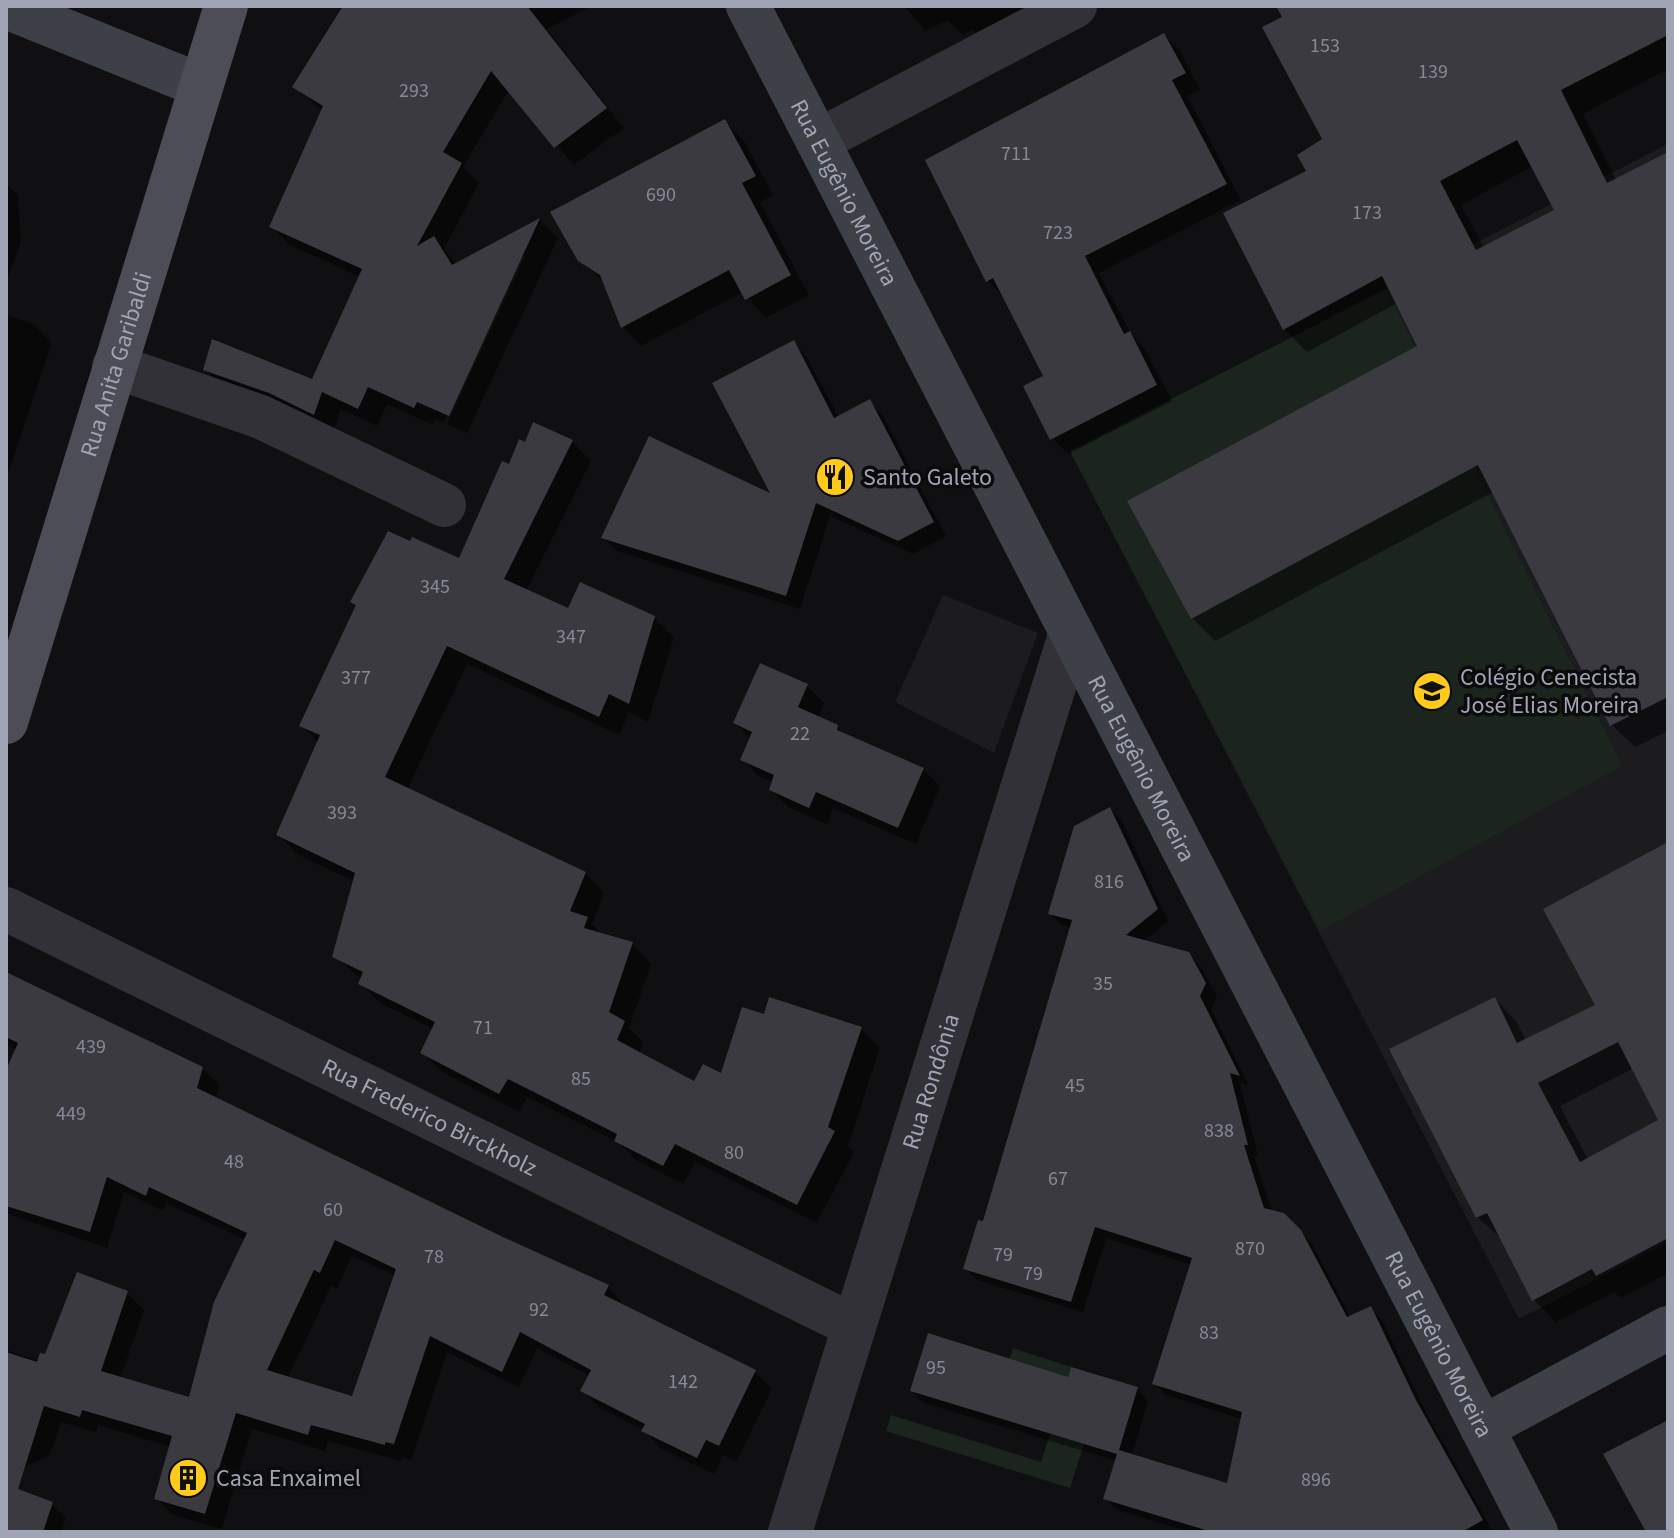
<svg xmlns="http://www.w3.org/2000/svg" width="1674" height="1538" font-family="'Source Sans 3',sans-serif">
<rect width="100%" height="100%" fill="#101012"/>
<g fill="#1c1c1f">
<polygon points="1668,144 1668,1242 1519,1319 1070,451"/>
<polygon points="943,595 1038,633 994,753 895,702"/>
</g>
<g fill="#1c241e">
<polygon points="1386,289 1622,766 1320,931 1070,451"/>
<polygon points="1013,1348 1071,1367 1058,1411 999,1392"/>
<polygon points="891,1415 1041,1462 1050,1434 1084,1444 1070,1488 886,1431"/>
</g>
<g fill="#0007" fill-rule="evenodd">
<polygon points="345,6 592,6 547,29 624,128 574,165 509,90 463,167 479,183 444,249 457,265 540,220 558,238 467,433 447,424 525,256 520,256 443,423 436,419 433,425 387,404 377,426 341,409 333,432 224,388 205,370 313,381 360,277 290,245 271,226 323,111 295,87"/>
<polygon points="904,6 1029,6 976,33 973,30 963,35 947,20 926,31"/>
<path d="M1279,6H1668V78L1664,71L1583,114L1616,180L1668,154V731L1635,747L1612,725L1493,492L1215,641L1192,618L1419,346L1397,303L1307,352L1284,329L1309,171L1325,140ZM1533,166L1556,211L1484,248L1461,205Z"/>
<polygon points="1164,35 1180,51 1200,90 1187,96 1241,200 1099,273 1131,334 1145,349 1172,401 1068,454 1052,438 1046,376 1003,296 987,280"/>
<polygon points="725,122 744,141 773,195 760,203 809,295 766,318 743,292 641,346 623,327 605,283 580,260"/>
<polygon points="6,184 18,195 21,242 6,282"/>
<polygon points="6,315 33,324 52,343 6,479"/>
<polygon points="793,343 807,357 839,418 869,402 883,416 946,536 913,554 830,516 800,609 617,551 603,537 775,498"/>
<polygon points="572,441 591,461 526,591 569,610 654,618 674,637 648,722 629,712 619,735 467,664 407,790 585,873 604,893 592,924 603,936 632,944 651,964 629,1028 643,1042 639,1054 695,1084 722,1076 765,1017 861,1029 880,1048 848,1146 854,1152 817,1223 695,1162 683,1184 636,1160 618,1142 527,1097 519,1112 442,1072 423,1053 434,1029 380,1003 361,984 362,980 335,956 355,882 297,854 278,834 319,743 302,726 460,561 511,467"/>
<polygon points="761,665 807,686 824,703 818,718 837,727 847,736 923,769 940,786 916,844 833,808 827,824 788,807 771,790 774,783 759,776 742,759 751,739 735,723"/>
<polygon points="1110,809 1122,821 1168,921 1143,942 1188,954 1200,966 1217,996 1211,1009 1249,1086 1240,1083 1258,1156 1254,1156 1272,1212 1283,1215 1312,1244 1351,1318 1370,1308 1382,1320 1427,1414 1493,1532 1189,1532 1117,1510 1105,1498 1117,1461 924,1403 912,1391 1070,1379 1137,1389 1148,1401 1132,1456 1229,1486 1242,1419 1166,1395 1154,1383 1192,1265 1106,1238 1083,1312 977,1280 965,1268 984,1224 1071,928 1062,925 1050,914"/>
<path d="M1668,845V1273L1621,1298L1614,1292L1556,1322L1533,1299L1502,1239L1477,1217L1495,999L1517,1022L1526,1041L1597,1006ZM1634,1068L1661,1121L1588,1160L1560,1106Z"/>
<path d="M6,975L202,1068L219,1085L215,1099L504,1240L608,1286L624,1306L755,1372L772,1389L736,1462L723,1455L714,1474L660,1448L644,1430L599,1407L583,1391L590,1376L537,1348L519,1387L447,1352L411,1460L402,1457L401,1461L328,1441L325,1451L252,1429L222,1529L173,1515L156,1498L171,1447L98,1425L96,1432L61,1422L50,1455L6,1476V1350L39,1361L127,1293L144,1310L120,1379L190,1400L246,1240L166,1203L163,1211L124,1192L107,1248L6,1213V1075L17,1050L6,1045ZM352,1256L396,1276L353,1398L288,1378L331,1286L337,1289Z"/>
<polygon points="6,1487 52,1504 66,1518 61,1532 6,1532"/>
</g>
<g fill="#3a3a40" fill-rule="evenodd">
<polygon points="343,6 527,6 607,108 554,148 491,71 443,152 462,163 417,246 434,236 452,265 540,218 449,416 417,402 414,408 368,387 358,409 322,392 314,415 269,393 203,370 212,339 312,379 362,269 269,227 323,106 292,87"/>
<path d="M1276,6H1668V35L1561,90L1607,183L1668,152V697L1610,726L1478,465L1191,619L1127,501L1417,346L1382,276L1283,330L1223,213L1306,171L1297,155L1322,139L1262,27L1282,17ZM1517,140L1554,210L1476,250L1440,181Z"/>
<polygon points="1164,33 1186,73 1172,80 1227,184 1085,256 1124,334 1130,331 1157,385 1050,440 1023,386 1043,376 993,278 986,282 925,160"/>
<polygon points="725,119 756,176 742,183 791,275 745,300 729,270 621,328 600,275 578,261 550,212"/>
<polygon points="794,340 834,418 870,399 934,522 898,541 816,503 786,596 601,538 649,436 770,493 712,383"/>
<polygon points="533,422 573,440 504,579 568,608 580,582 655,616 629,704 609,694 599,717 447,646 385,777 586,872 570,911 588,917 584,928 633,942 609,1012 625,1021 617,1040 694,1081 703,1064 721,1073 742,1007 764,1014 769,997 862,1027 828,1127 835,1131 797,1205 675,1144 663,1166 614,1141 617,1134 508,1079 499,1094 420,1053 435,1022 358,984 363,972 332,957 355,873 276,835 320,735 299,726 356,605 350,602 388,531 410,541 412,537 459,558 502,461 509,464 519,439 525,442"/>
<polygon points="760,663 808,684 798,707 838,725 837,730 924,768 898,828 816,792 809,808 769,790 774,775 740,760 752,732 733,723"/>
<polygon points="1110,807 1158,909 1126,935 1189,952 1206,983 1200,996 1240,1076 1230,1073 1248,1145 1244,1145 1264,1208 1284,1213 1301,1230 1347,1317 1371,1306 1416,1400 1483,1520 1462,1532 1212,1532 1103,1499 1117,1454 910,1391 928,1333 1068,1377 1071,1367 1138,1387 1119,1450 1227,1483 1242,1412 1152,1384 1192,1258 1095,1227 1071,1302 963,1269 978,1220 983,1221 1072,920 1048,914 1074,826"/>
<path d="M1668,842V1238L1596,1276L1592,1269L1532,1301L1487,1213L1476,1218L1389,1049L1495,997L1517,1043L1595,1005L1543,909ZM1618,1042L1658,1120L1580,1162L1538,1083Z"/>
<path d="M6,972L203,1067L197,1088L505,1238L609,1285L604,1295L756,1370L719,1446L706,1440L697,1458L641,1431L645,1424L580,1391L591,1370L520,1332L502,1372L430,1336L394,1444L385,1442V1445L311,1425L308,1435L236,1413L205,1514L154,1499L172,1436L82,1410L80,1417L44,1406L18,1489L53,1502L43,1532H6V1352L37,1362L40,1353L45,1354L77,1272L128,1291L101,1371L189,1397L214,1302L247,1233L149,1187L146,1196L107,1177L90,1232L6,1206V1070L18,1043L6,1037ZM335,1240L396,1269L352,1396L267,1370L314,1270L320,1273Z"/>
<polygon points="1668,1420 1668,1532 1646,1532 1603,1454"/>
</g>
<g fill="none" stroke-linecap="round" stroke-linejoin="round">
<g stroke="#313137" stroke-width="44">
<polyline points="818,141 1075,6"/>
<polyline points="114,366 261,417 444,505"/>
<path id="s1" d="M6,909L854,1326"/>
<path id="s2" d="M790,1532L1071,632"/>
</g>
<g stroke="#3e4047" stroke-width="44">
<path id="s3" d="M748,6L1536,1532"/>
<polyline points="6,7 199,85"/>
<polyline points="1482,1428 1668,1328"/>
</g>
<path stroke="#4c4d56" stroke-width="44" id="s4" d="M6,722L226,6"/>
</g>
<defs>
<symbol id="restaurant-disc" viewBox="-11 -11 22 22"><circle r="9.5" fill="#ffca1a" stroke="#0b0b0c"/><path d="M-5-6h1v4h1v-4h1v4h1v-4h1v5L-1.5 .5V6h-2V.5L-5-1ZM5-6V6H3V1.5H1.5Q1.5-4 5-6Z" fill="#111"/></symbol>
<symbol id="school-disc" viewBox="-11 -11 22 22"><circle r="9.5" fill="#ffca1a" stroke="#0b0b0c"/><path d="M0-5L7-2L0 1L-7-2ZM-4 1L0 2.5L4 1V4Q0 6-4 4Z" fill="#111"/></symbol>
<symbol id="building-disc" viewBox="-11 -11 22 22"><circle r="9.5" fill="#ffca1a" stroke="#0b0b0c"/><path d="M-4-6H4V6H1V3H-1V6H-4ZM-2.5-4.3h1.7v1.8h-1.7ZM.8-4.3h1.7v1.8H.8ZM-2.5-1h1.7V.8h-1.7ZM.8-1h1.7V.8H.8Z" fill="#111"/></symbol>
</defs>
<g fill-rule="evenodd">
<use href="#restaurant-disc" x="813" y="455" width="44" height="44"/>
<use href="#school-disc" x="1410" y="669" width="44" height="44"/>
<use href="#building-disc" x="166" y="1456" width="44" height="44"/>
</g>
<g text-anchor="middle" stroke-width="7" stroke-linejoin="round" paint-order="stroke">
<g font-size="20" fill="#868a97">
<text x="1325" y="52">153</text>
<text x="1433" y="78">139</text>
<text x="414" y="97">293</text>
<text x="1016" y="160">711</text>
<text x="661" y="201">690</text>
<text x="1367" y="219">173</text>
<text x="1058" y="239">723</text>
<text x="435" y="593">345</text>
<text x="571" y="643">347</text>
<text x="356" y="684">377</text>
<text x="800" y="740">22</text>
<text x="342" y="819">393</text>
<text x="1109" y="888">816</text>
<text x="1103" y="990">35</text>
<text x="483" y="1034">71</text>
<text x="91" y="1053">439</text>
<text x="581" y="1085">85</text>
<text x="1075" y="1092">45</text>
<text x="71" y="1120">449</text>
<text x="1219" y="1137">838</text>
<text x="734" y="1159">80</text>
<text x="234" y="1168">48</text>
<text x="1058" y="1185">67</text>
<text x="333" y="1216">60</text>
<text x="1250" y="1255">870</text>
<text x="1003" y="1261">79</text>
<text x="434" y="1263">78</text>
<text x="1033" y="1280">79</text>
<text x="539" y="1316">92</text>
<text x="1209" y="1339">83</text>
<text x="936" y="1374">95</text>
<text x="683" y="1388">142</text>
<text x="1316" y="1486">896</text>
</g>
<g font-size="24" fill="#a0a4b4" stroke="#0b0b0c">
<text dy="8" stroke="none"><textPath href="#s3" startOffset="210">Rua Eugênio Moreira</textPath></text>
<text dy="8" stroke="none"><textPath href="#s4" startOffset="374">Rua Anita Garibaldi</textPath></text>
<text dy="8" stroke="none"><textPath href="#s3" startOffset="858">Rua Eugênio Moreira</textPath></text>
<text dy="8" stroke="none"><textPath href="#s2" startOffset="472">Rua Rondônia</textPath></text>
<text dy="8" stroke="none"><textPath href="#s1" startOffset="472">Rua Frederico Birckholz</textPath></text>
<text dy="8" stroke="none"><textPath href="#s3" startOffset="1506">Rua Eugênio Moreira</textPath></text>
</g>
<g font-size="24" fill="#a0a4b4" stroke="#0b0b0c" text-anchor="start">
<text x="863" y="485">Santo Galeto</text>
<text x="1460" y="685">Colégio Cenecista<tspan x="1460" dy="28">José Elias Moreira</tspan></text>
<text x="216" y="1486">Casa Enxaimel</text>
</g>
</g>
<rect width="1674" height="1538" fill="none" stroke="#a0a4b4" stroke-width="16"/>
</svg>
